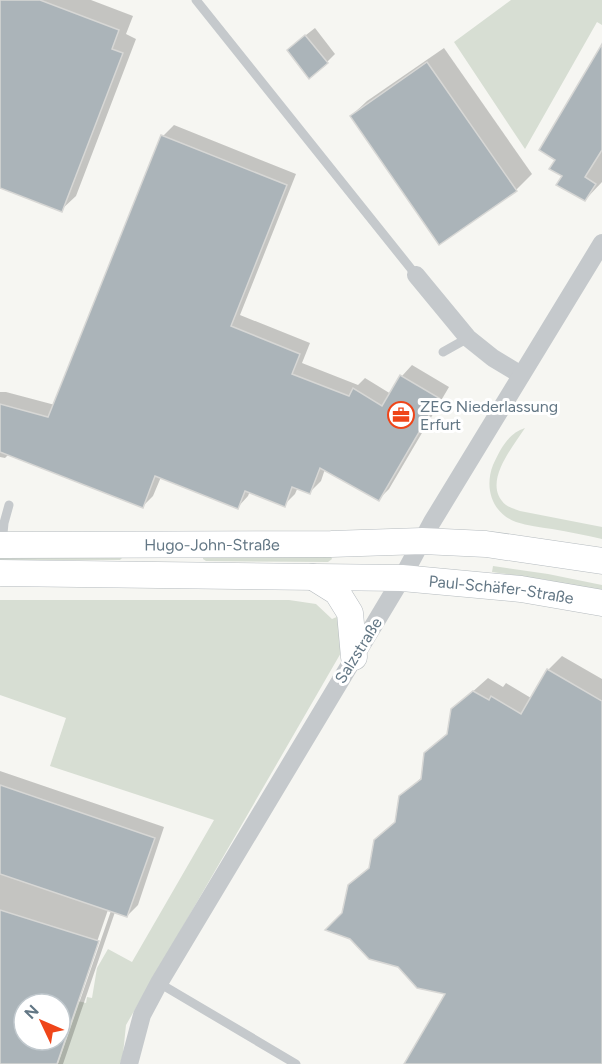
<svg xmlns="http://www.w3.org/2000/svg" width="602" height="1064" font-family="Figtree,sans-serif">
<rect width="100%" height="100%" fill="#f6f6f2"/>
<g fill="#d7ded3">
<polygon points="511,0 602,0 602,25 597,22 525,149 454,42"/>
<path d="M525,428C512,448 481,484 506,505C510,508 515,509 520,511L602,527V539C586,535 569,532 552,529C540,527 528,526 516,522C492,513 484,488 493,465C500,450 508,433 525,428Z"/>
<polygon points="0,554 122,556 122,558 120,560 0,560"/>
<polygon points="203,556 331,556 332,559 328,562 206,561 203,559"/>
<polygon points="493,566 548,574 602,585 602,592 547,580 492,572"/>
<polygon points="0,600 289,600 316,604 332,619 339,616 342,651 126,1025 123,1054 120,1064 57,1064 78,1001 86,1003 87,997 92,998 97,968 108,949 132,962 214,820 50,766 66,718 0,695"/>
</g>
<g fill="#0003" fill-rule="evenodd">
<polygon points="0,0 91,0 133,16 126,34 136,39 76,196 61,210 0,187"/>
<polygon points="315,28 335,54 327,62 297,42"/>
<polygon points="444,48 532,174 516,190 351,116 367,101"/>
<polygon points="602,48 602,182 585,200 564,176"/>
<polygon points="174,125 296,174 240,315 310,343 302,363 358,385 365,378 391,394 402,376 412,365 449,387 389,489 378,500 325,469 321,481 310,492 298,487 295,494 284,505 250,491 248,496 238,507 161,477 153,496 142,507 9,454 5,458 0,457 0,392 6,392 55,405 163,136"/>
<polygon points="562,656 602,679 602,1064 406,1064 447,993 399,965 343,914 350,886 371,866 397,820 401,797 423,776 426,753 449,732 452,710 488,678 503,687 506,683 531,698 548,670"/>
<path d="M0,771L164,827L138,905L127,916L115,912L63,1064H58L113,905L110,904L55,1064H0ZM24,1004H60V1040H24Z"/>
</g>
<g fill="#abb4b9" stroke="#d7d7d5" stroke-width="1.5" fill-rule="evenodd">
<polygon points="0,0 40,0 119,30 112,49 123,53 62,212 0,188"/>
<polygon points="305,35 328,63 309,79 287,50"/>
<polygon points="602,44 602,150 585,177 596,184 585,201 556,185 562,176 549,169 555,160 539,150"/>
<polygon points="427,62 517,191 439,245 350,116"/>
<polygon points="161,135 287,185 231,326 300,354 292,374 349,396 353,388 382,406 400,375 439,398 379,501 320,468 310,494 292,487 285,507 245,491 238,509 155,476 143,508 0,452 0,404 48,417"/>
<polygon points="547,669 602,701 602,1064 404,1064 445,994 417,988 398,967 369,959 350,939 325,930 342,913 348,885 369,868 374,840 395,822 399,796 421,779 424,753 447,734 451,709 473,691 489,700 491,696 521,714"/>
<polygon points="0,785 155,838 127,917 0,874"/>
<path d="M0,910L99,941L57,1064H0ZM24,1004H60V1040H24Z"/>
</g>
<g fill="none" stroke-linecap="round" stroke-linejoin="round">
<defs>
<g id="secondary">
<path id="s1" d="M0,545L331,544L422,541L486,544L602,561"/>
<path id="s2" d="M0,573L402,578L521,589L602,603"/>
<polyline points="313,577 337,592 350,613 354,657"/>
</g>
</defs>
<use href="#secondary" stroke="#b5bbbf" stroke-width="27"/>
<g stroke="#c5c9cc" stroke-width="9">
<polyline points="196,0 416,275"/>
<polyline points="443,352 468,338"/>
<polyline points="2,543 4,523 9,505"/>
<polyline points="159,983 296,1064"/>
</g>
<g stroke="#c5c9cc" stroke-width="18">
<polyline points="416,275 468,338 493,358 521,375"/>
<polyline points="129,1064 142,1015 159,983 402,578 432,522 602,243"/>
</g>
<use href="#secondary" stroke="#fff" stroke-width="26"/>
</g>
<defs>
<symbol id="office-ring" viewBox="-11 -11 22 22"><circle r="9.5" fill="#fff" stroke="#ef4519" stroke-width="1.5"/><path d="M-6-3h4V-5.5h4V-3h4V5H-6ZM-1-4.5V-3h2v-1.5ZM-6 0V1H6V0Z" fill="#ef4519"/></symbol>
</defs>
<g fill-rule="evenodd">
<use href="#office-ring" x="386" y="400" width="30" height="30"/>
</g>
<g text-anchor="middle" stroke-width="6" stroke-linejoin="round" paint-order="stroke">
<g font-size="16" fill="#637785" stroke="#fff" text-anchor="start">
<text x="420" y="412">ZEG Niederlassung<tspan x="420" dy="18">Erfurt</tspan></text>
</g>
<g font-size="16" fill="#637785" stroke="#fff">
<text dy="6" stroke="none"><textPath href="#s1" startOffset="212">Hugo-John-Straße</textPath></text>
<text dy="6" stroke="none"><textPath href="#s2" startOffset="502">Paul-Schäfer-Straße</textPath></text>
<text transform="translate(358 650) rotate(-58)" y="6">Salzstraße</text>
</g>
</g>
<g transform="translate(42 1022) rotate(314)"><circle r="28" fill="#ffffff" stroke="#c1c9ce" stroke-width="1.5"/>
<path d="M0-4.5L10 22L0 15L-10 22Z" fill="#ef4519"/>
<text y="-9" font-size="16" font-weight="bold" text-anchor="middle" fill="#637785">N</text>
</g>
</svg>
